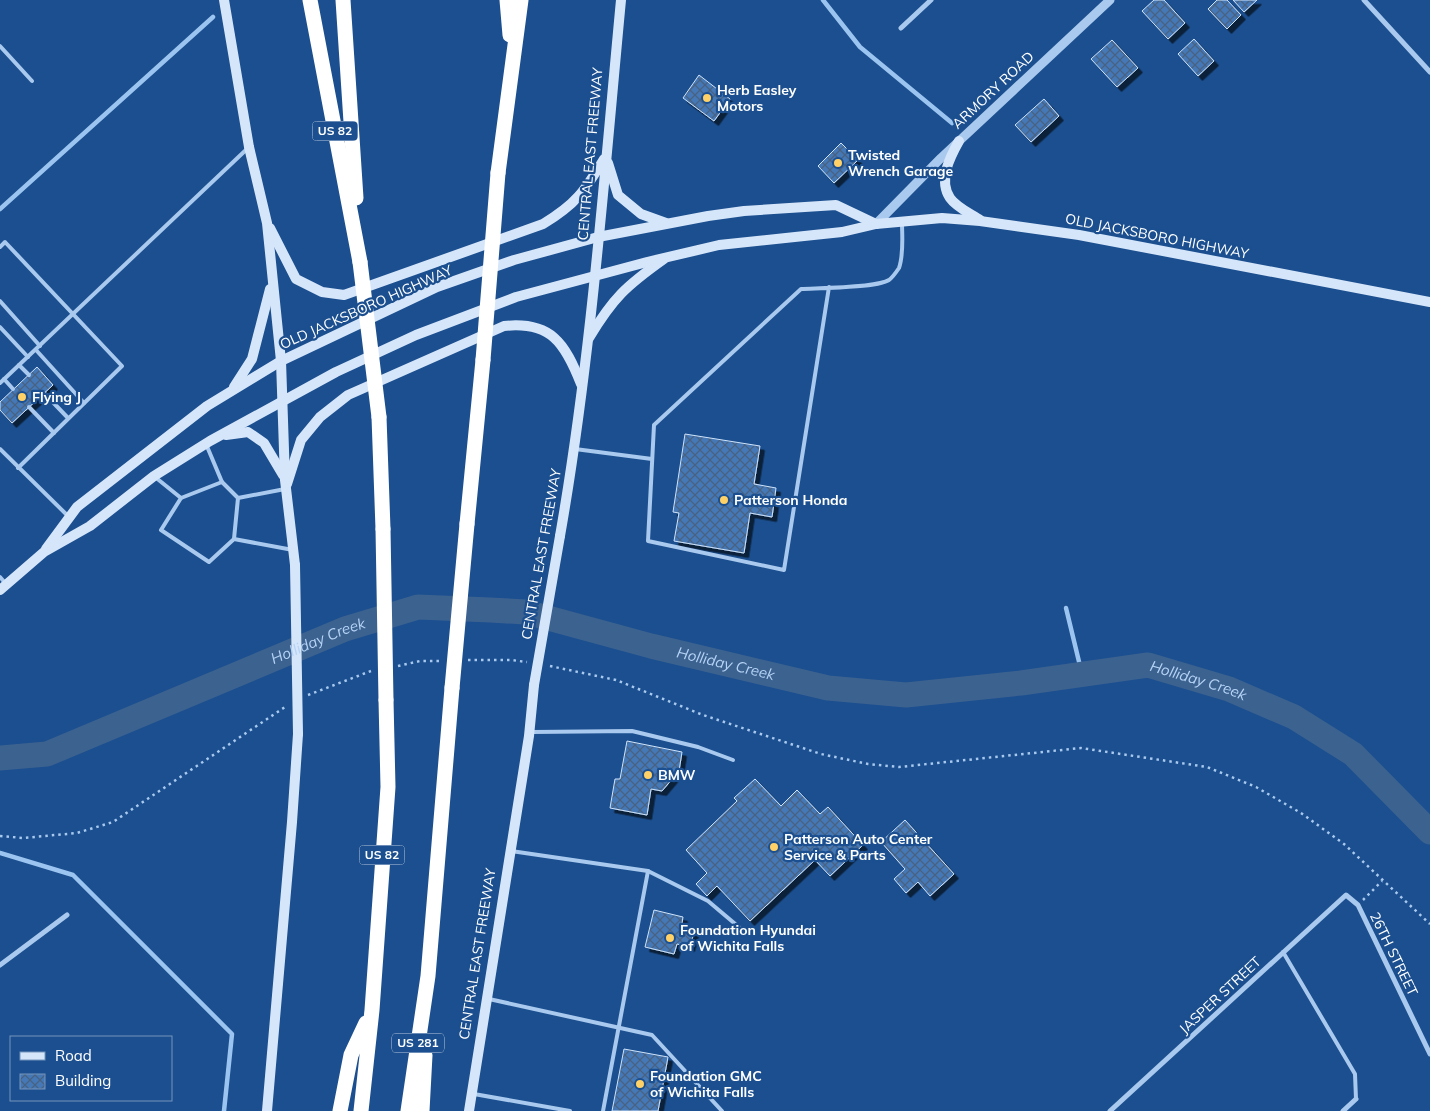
<svg xmlns="http://www.w3.org/2000/svg" width="1430" height="1111" font-family="Mulish,sans-serif">
<defs>
<pattern id="building-cross-hatch" width="8" height="8" patternUnits="userSpaceOnUse" patternTransform="scale(1.25)"><rect width="8" height="8" fill="#4478b7"/><path d="M0 0l8 8M0 8l8-8" fill="none" stroke="#486282"/></pattern>
<filter id="shadow"><feDropShadow dx="4.5" dy="4.5" stdDeviation="0" flood-color="#0009"/></filter>
</defs>
<rect width="100%" height="100%" fill="#1b4f8f"/>
<g fill="none" stroke-linecap="round" stroke-linejoin="round">
<g stroke="#9cc4f0" stroke-width="4.5">
<polyline points="823,0 860,47 952,123"/>
<polyline points="0,209 213,17"/>
<polyline points="1066,608 1082,674"/>
<polyline points="0,853 73,875 232,1034 224,1111"/>
</g>
<path stroke="#3c6290" stroke-width="25" id="s1" d="M0,758L47,754L345,629L418,607L490,610L526,612L651,646L828,688L906,695L1021,683L1148,665L1229,689L1294,717L1353,754L1430,832"/>
</g>
<g fill="url(#building-cross-hatch)" stroke="#cfe3fa" filter="url(#shadow)">
<polygon points="1154,0 1164,0 1185,23 1168,39 1142,11"/>
<polygon points="1217,0 1227,0 1241,15 1227,29 1208,9"/>
<polygon points="1233,0 1257,0 1244,12"/>
<polygon points="1194,39 1214,61 1198,76 1178,54"/>
<polygon points="1112,40 1138,68 1117,87 1091,59"/>
<polygon points="699,75 730,99 714,121 683,98"/>
<polygon points="1044,99 1059,116 1031,142 1015,125"/>
<polygon points="841,143 858,160 834,183 818,166"/>
<polygon points="37,367 53,385 12,423 0,410 0,402"/>
<polygon points="685,434 760,446 754,484 776,488 772,517 750,513 744,553 674,541 679,513 673,512"/>
<polygon points="627,741 682,752 679,771 662,791 651,789 647,815 610,808 615,779 620,779"/>
<polygon points="755,779 781,806 797,790 820,814 828,807 863,845 830,876 815,860 750,921 717,886 707,896 696,884 707,873 686,850 737,801 734,798"/>
<polygon points="905,820 954,874 930,896 918,882 906,893 894,879 905,869 881,842"/>
<polygon points="654,910 683,917 681,929 694,932 690,947 677,944 674,954 645,947"/>
<polygon points="624,1049 668,1057 658,1111 612,1111"/>
</g>
<g fill="none" stroke-linecap="round" stroke-linejoin="round">
<g stroke="#a9c9ee" stroke-width="2.5" stroke-dasharray="2.5 4" stroke-linecap="butt">
<polyline points="468,660 511,660 527,662"/>
<polyline points="398,666 420,661 442,661"/>
<polyline points="550,666 616,680 703,715 821,754 868,764 899,767 1081,748 1207,767 1256,787 1301,813 1344,844 1430,924"/>
<polyline points="308,695 371,671"/>
<polyline points="0,836 23,838 77,833 113,822 285,707"/>
<polyline points="1363,900 1382,881"/>
</g>
<g stroke="#a9c9ee" stroke-width="4">
<polyline points="0,46 32,81"/>
<polyline points="0,247 5,242 122,366 18,468"/>
<path d="M829,287L784,570L648,541L654,425L801,289C819,288 876,288 889,280C893,277 897,271 899,268C904,254 902,236 902,222"/>
<polyline points="0,301 40,346"/>
<polyline points="0,327 28,357"/>
<polyline points="36,350 84,403"/>
<polyline points="19,365 29,375"/>
<polyline points="4,379 13,389"/>
<polyline points="0,383 248,148"/>
<polyline points="44,393 68,418"/>
<polyline points="29,407 54,433"/>
<polyline points="206,444 222,482"/>
<polyline points="0,449 69,517"/>
<polyline points="575,449 652,459"/>
<polyline points="155,477 181,498 161,530 209,562 234,539 293,550"/>
<polyline points="181,498 222,482 238,498 234,539"/>
<polyline points="238,498 285,489"/>
<polyline points="0,577 6,584"/>
<polyline points="532,732 632,731 698,747 733,760"/>
<polyline points="511,851 648,871 708,901 740,928"/>
<polyline points="1283,952 1355,1074 1356,1099"/>
<polyline points="489,999 652,1035 722,1111"/>
<polyline points="474,1094 570,1111"/>
<polyline points="603,1111 648,871"/>
</g>
<g stroke="#a9c9ee" stroke-width="5">
<polyline points="1364,0 1430,72"/>
<polyline points="901,28 931,0"/>
<polyline points="0,965 67,915"/>
<polyline points="1110,1111 1346,895 1358,905 1430,1054"/>
<polyline points="1343,1111 1356,1099"/>
</g>
<polyline stroke="#a9c9ee" stroke-width="9" points="876,224 941,158 1110,0"/>
<g stroke="#d6e6fa" stroke-width="10">
<polyline points="224,0 249,147 267,223 281,361 285,480 295,565"/>
<path d="M959,141C950,157 938,180 950,198C956,207 971,214 980,220"/>
<polyline points="608,163 618,195 641,214 666,223"/>
<path d="M270,228L296,279L322,292L344,295L543,224C576,204 584,192 604,159"/>
<path d="M589,338C613,298 626,286 664,259"/>
<polyline points="234,387 252,359 270,289"/>
<polyline points="226,435 248,432 264,443 283,475"/>
<path d="M287,484L301,440L320,417L348,395L504,326C551,321 565,343 581,384"/>
<path d="M560,536C591,359 604,179 621,0"/>
<polyline points="46,549 77,507 207,406 281,361 437,287 514,260 598,237 708,216 744,211 836,205 876,224"/>
<polyline points="0,590 44,552 90,526 154,476 210,441 336,372 416,335 516,297 647,262 719,245 842,232 876,224 942,218 980,221 1079,235 1430,302"/>
<polyline points="267,1111 292,822 298,734"/>
<polyline points="469,1111 529,736 534,685"/>
</g>
<g stroke="#fff" stroke-width="15">
<polyline points="310,0 360,262"/>
<polyline points="343,0 356,198"/>
<polyline points="507,0 510,35"/>
<polyline points="498,173 521,0"/>
<polyline points="379,417 383,529"/>
<polyline points="467,524 483,360"/>
<polyline points="340,1111 351,1055 366,1023"/>
<polyline points="361,1111 372,1010 388,787 386,700"/>
<polyline points="408,1111 428,976 452,688"/>
<polyline points="422,1111 425,1055"/>
</g>
<g stroke="#d6e6fa" stroke-width="10">
<polyline points="295,565 298,734"/>
<polyline points="534,685 560,536"/>
</g>
<g stroke="#fff" stroke-width="15">
<polyline points="360,262 379,417"/>
<polyline points="483,360 498,173"/>
<polyline points="383,529 386,700"/>
<polyline points="452,688 467,524"/>
</g>
</g>
<g fill="#ffd166" stroke="#1b4f8f" stroke-width="2">
<circle cx="707" cy="98" r="5"/>
<circle cx="838" cy="163" r="5"/>
<circle cx="22" cy="397" r="5"/>
<circle cx="724" cy="500" r="5"/>
<circle cx="648" cy="775" r="5"/>
<circle cx="774" cy="847" r="5"/>
<circle cx="670" cy="938" r="5"/>
<circle cx="640" cy="1084" r="5"/>
</g>
<g text-anchor="middle" stroke-width="4.5" stroke-linejoin="round" paint-order="stroke">
<g fill="#1b4f8f" stroke="#bbcadd" stroke-width="1">
<rect x="312.5" y="121.5" width="45" height="19" rx="4"/>
<rect x="359.5" y="845.5" width="45" height="19" rx="4"/>
<rect x="392" y="1033.5" width="52" height="19" rx="4"/>
</g>
<g font-size="12" font-weight="bold" fill="#fff">
<text x="335" y="135">US 82</text>
<text x="382" y="859">US 82</text>
<text x="418" y="1047">US 281</text>
</g>
<g font-size="14" font-weight="bold" fill="#fff" stroke="#1b4f8f" text-anchor="start">
<text x="717" y="95">Herb Easley<tspan x="717" dy="16">Motors</tspan></text>
<text x="848" y="160">Twisted<tspan x="848" dy="16">Wrench Garage</tspan></text>
<text x="32" y="402">Flying J</text>
<text x="734" y="505">Patterson Honda</text>
<text x="658" y="780">BMW</text>
<text x="784" y="844">Patterson Auto Center<tspan x="784" dy="16">Service &amp; Parts</tspan></text>
<text x="680" y="935">Foundation Hyundai<tspan x="680" dy="16">of Wichita Falls</tspan></text>
<text x="650" y="1081">Foundation GMC<tspan x="650" dy="16">of Wichita Falls</tspan></text>
</g>
<g font-size="14" fill="#fff" stroke="#1b4f8f">
<text transform="translate(993 90) rotate(-43)" y="5">ARMORY ROAD</text>
<text transform="translate(590 154) rotate(-85)" y="5">CENTRAL EAST FREEWAY</text>
<text transform="translate(1157 236) rotate(11)" y="5">OLD JACKSBORO HIGHWAY</text>
<text transform="translate(366 307) rotate(-24)" y="5">OLD JACKSBORO HIGHWAY</text>
<text transform="translate(541 554) rotate(-80)" y="5">CENTRAL EAST FREEWAY</text>
<text transform="translate(477 954) rotate(-81)" y="5">CENTRAL EAST FREEWAY</text>
<text transform="translate(1394 954) rotate(64)" y="5">26TH STREET</text>
<text transform="translate(1220 995) rotate(-43)" y="5">JASPER STREET</text>
</g>
<g font-size="15" font-style="italic" fill="#b5d3f5" stroke="#1b4f8f">
<text dy="5" stroke="none"><textPath href="#s1" startOffset="341">Holliday Creek</textPath></text>
<text dy="5" stroke="none"><textPath href="#s1" startOffset="761">Holliday Creek</textPath></text>
<text dy="5" stroke="none"><textPath href="#s1" startOffset="1241">Holliday Creek</textPath></text>
</g>
</g>
<rect x="10" y="1036" width="162" height="65" fill="#1b4f8f" stroke="#7695bc"/>
<rect x="20" y="1052" width="25" height="8" fill="#d6e6fa" stroke="#7695bc"/>
<text x="55" y="1061" font-size="15" fill="#ffffff">Road</text>
<rect x="20" y="1074" width="25" height="15" fill="url(#building-cross-hatch)" stroke="#7695bc"/>
<text x="55" y="1086" font-size="15" fill="#ffffff">Building</text>
</svg>
